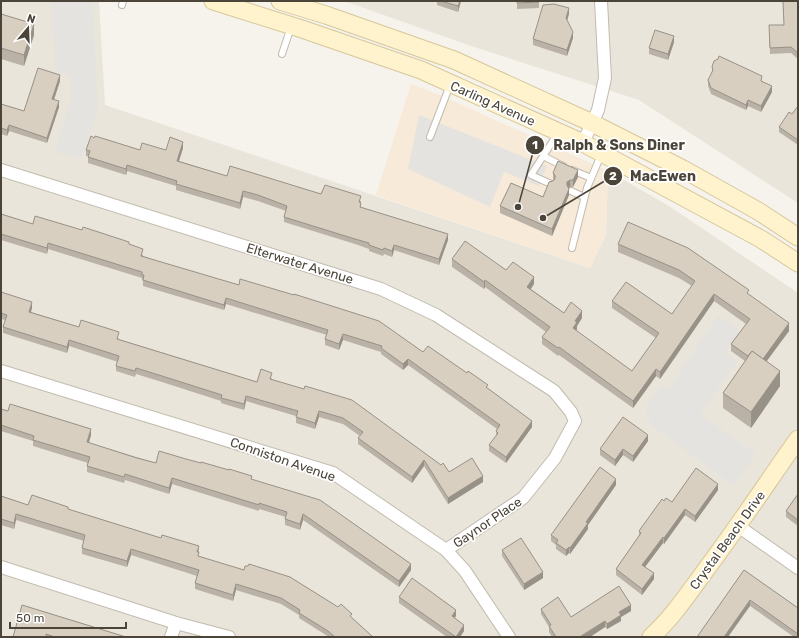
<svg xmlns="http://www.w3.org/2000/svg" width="799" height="638" font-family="Rubik,sans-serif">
<rect width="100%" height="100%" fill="#f6f3ec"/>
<g fill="#eae5da">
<polygon points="1,1 99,1 105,105 590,268 606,235 608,171 669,206 798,293 798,637 1,637"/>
<polygon points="344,1 798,1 798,203 639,100 474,47"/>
</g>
<polygon fill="#f7ead8" points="411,84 440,95 608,171 606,235 590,268 376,195"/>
<g fill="#e5e3e0">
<polygon points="51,1 92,1 98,110 81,159 55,152 71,100 70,75 56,73"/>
<polygon points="419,115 547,166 539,186 504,172 490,207 408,169"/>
<polygon points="718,316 740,330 725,352 737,362 700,415 756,453 734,486 651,425 645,409 661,386 668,390"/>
</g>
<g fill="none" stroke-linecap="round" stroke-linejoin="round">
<defs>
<g id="lane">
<polyline points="122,5 123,1"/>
<polyline points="282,54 291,27"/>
<polyline points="430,137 450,85"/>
<polyline points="543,156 563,166"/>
<polyline points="572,170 591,178"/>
<polyline points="551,184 531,175 558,133"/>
<polyline points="571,191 584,197"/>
<polyline points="572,248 587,188 601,155"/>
</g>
<g id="street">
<polyline points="583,143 598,110 605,78 601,1"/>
<polyline points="1,170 381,289 436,315 554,391 571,412 575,421 555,458 523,498 446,550"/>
<polyline points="1,371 333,473 446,550 465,571 509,637"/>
<polyline points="738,526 798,568"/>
<polyline points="1,567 176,623 229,637"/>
<polyline points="171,637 176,623"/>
</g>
<g id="secondary">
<polyline points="213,1 302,29 421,70 583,143 761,239 798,263"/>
<polyline points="280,1 326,15 454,60 592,123 683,169 758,211 798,237"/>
<path d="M651,637C672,618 688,594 705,571C737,528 767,483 798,439"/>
</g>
</defs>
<use href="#lane" stroke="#c2bbae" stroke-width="8"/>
<use href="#street" stroke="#c2bbae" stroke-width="14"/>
<use href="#secondary" stroke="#d6c79b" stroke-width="19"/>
<use href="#lane" stroke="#fff" stroke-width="6"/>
<use href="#street" stroke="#fff" stroke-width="12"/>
<use href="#secondary" stroke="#fff3cd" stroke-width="17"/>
</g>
<g fill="#bab2a6">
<polygon points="437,1 461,1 458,12 437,5"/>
<polygon points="517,1 539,1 539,8 517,9"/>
<polygon points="798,1 798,59 791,53 770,54 769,31 784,25"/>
<polygon points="1,14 34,35 24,66 1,59"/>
<polygon points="569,14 567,20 573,38 567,56 533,45 533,39"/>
<polygon points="674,42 668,60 649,54 649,48"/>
<polygon points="712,67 762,81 772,92 761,112 748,106 746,110 711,94 708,86 708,80 712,73"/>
<polygon points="60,81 54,100 59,107 47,143 9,131 7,136 1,134 1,104 24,111"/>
<polygon points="798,106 798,145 779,132 779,127 792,114"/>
<polygon points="183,148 179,161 227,176 361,201 361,207 448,240 439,265 394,250 392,257 384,254 383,256 369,251 369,249 355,244 284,222 284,217 286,211 258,201 243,197 240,209 176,190 176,186 127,171 126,175 88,163 88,156 86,156 86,150 166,150"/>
<polygon points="553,173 578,177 573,187 570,187 569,188 569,195 552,236 500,213 500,206 543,197 554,181 553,180"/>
<polygon points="1,214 33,224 129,245 143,255 143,256 423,352 488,388 532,427 506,463 489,451 489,445 496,436 496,431 497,429 408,365 403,370 381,354 381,352 343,340 339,350 325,345 325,339 327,335 226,304 224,310 143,286 143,281 142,280 142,278 48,249 47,254 1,240"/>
<polygon points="618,244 749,295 789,331 767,361 780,386 751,428 723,408 723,393 745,361 731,351 731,344 746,324 714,301 660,379 656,376 633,408 559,355 558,356 542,344 542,337 546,332 485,287 484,289 452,267 452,259 506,270 534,284 531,289 564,313 582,318 577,326 577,329 576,331 632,371 656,338 612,308 612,301 672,314 692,286 679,278 618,252"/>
<polygon points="1,292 32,308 31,312 79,327 119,338 118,339 257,382 272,378 272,379 449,472 483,482 448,504 424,466 412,483 358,444 358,438 360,436 343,424 319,417 315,429 296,423 296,416 246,401 244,410 221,403 221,401 162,382 136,374 135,377 116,371 116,366 118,362 69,346 67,353 3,333 3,327 5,320 1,319"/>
<polygon points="1,409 91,435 89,443 156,463 186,459 252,479 411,570 399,587 303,520 300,530 285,525 285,519 286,517 259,509 259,511 172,484 169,494 125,480 124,483 87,472 87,466 88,463 33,446 33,441 1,431"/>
<polygon points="648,441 633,462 623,455 615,466 600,455 600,449"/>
<polygon points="616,485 588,525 588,529 570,554 569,553 566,556 556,549 556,545 551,541 551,535"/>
<polygon points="718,490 695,522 685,515 664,544 663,543 645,567 654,579 642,595 616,575 616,569 639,536 639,531 664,501 672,502"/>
<polygon points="798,494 798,526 786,517 786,511"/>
<polygon points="1,496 28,505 68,509 161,538 199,546 199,556 352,618 373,637 329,637 299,618 299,615 281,604 236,590 233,601 195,589 195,583 197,576 131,555 127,567 82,554 82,548 84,541 16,520 14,529 1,525"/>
<polygon points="502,550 543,578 524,590 502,556"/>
<polygon points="744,570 798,608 798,637 794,637 750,606"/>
<polygon points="399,597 456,616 454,618 464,631 460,637 447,637 399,603"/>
<polygon points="22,605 126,637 13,637"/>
<polygon points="541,609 571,617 631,611 621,617 621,621 607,629 605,627 590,637 552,637 549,632 549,627 541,614"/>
</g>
<g fill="#979187">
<polygon points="460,1 461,1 458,12 458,6"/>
<polygon points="569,8 569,14 566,24 566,18"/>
<polygon points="34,24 34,35 24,66 24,55"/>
<polygon points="573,32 573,38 567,56 567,50"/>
<polygon points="674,36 674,42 668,60 668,54"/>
<polygon points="60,75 60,81 52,105 52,99"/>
<polygon points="772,86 772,92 761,112 761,106"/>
<polygon points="748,100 748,106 746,110 746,105"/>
<polygon points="59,101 59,107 47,143 47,138"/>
<polygon points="9,125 9,131 7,136 7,130"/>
<polygon points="183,142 183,148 177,167 177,161"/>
<polygon points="127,165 127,171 126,175 126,169"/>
<polygon points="578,170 578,177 573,187 573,180"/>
<polygon points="570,180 570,187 567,189 567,182"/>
<polygon points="569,189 569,195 552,236 552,229"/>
<polygon points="243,191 243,197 240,209 240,203"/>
<polygon points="448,234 448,240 439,265 439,259"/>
<polygon points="48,243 48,249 47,254 47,248"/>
<polygon points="394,245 394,250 392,257 392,251"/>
<polygon points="534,277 534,284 527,294 527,287"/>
<polygon points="485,280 485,287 484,289 484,282"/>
<polygon points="714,294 714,301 660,379 660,372"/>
<polygon points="226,298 226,304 224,310 224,305"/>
<polygon points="32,302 32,308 29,318 29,312"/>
<polygon points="582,311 582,318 577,326 577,329 573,335 573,328 575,321"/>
<polygon points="789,323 789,331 759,371 759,364"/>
<polygon points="343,334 343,340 339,350 339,344"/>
<polygon points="69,340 69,346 67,353 67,347"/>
<polygon points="408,359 408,365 403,370 403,364"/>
<polygon points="656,369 656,376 633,408 633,401"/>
<polygon points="780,371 780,386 751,428 751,412"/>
<polygon points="246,396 246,401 244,410 244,404"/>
<polygon points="319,411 319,417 315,429 315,423"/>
<polygon points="532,421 532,427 506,463 506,457"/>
<polygon points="91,429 91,435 87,448 87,442"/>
<polygon points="648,435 648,441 633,462 633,456"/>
<polygon points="623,449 623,455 615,466 615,460"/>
<polygon points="424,460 424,466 412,483 412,477"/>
<polygon points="483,476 483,482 448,504 448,498"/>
<polygon points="172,478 172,484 169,494 169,488"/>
<polygon points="616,479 616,485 588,525 588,529 570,554 570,548 586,522"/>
<polygon points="718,484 718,490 695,522 695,516"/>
<polygon points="685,509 685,515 664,544 664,538"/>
<polygon points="16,514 16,520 14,529 14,523"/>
<polygon points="303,514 303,520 300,530 300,524"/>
<polygon points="663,537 663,543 642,571 642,565"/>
<polygon points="569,547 569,553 566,556 566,550"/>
<polygon points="131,549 131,555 127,567 127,561"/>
<polygon points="411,564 411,570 399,587 399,581"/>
<polygon points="543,572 543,578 524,590 524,584"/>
<polygon points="654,573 654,579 642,595 642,589"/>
<polygon points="236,584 236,590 233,601 233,595"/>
<polygon points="750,600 750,606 728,637 724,637"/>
<polygon points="631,605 631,611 621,617 621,621 607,629 607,624 619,612"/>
<polygon points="456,610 456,616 452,622 452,616"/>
<polygon points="605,621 605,627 590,637 581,637"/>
<polygon points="464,625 464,631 460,637 456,637"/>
</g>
<g fill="#d8cfc1" stroke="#979187">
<polygon points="441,1 460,1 458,6"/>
<polygon points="517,1 539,1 539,2 517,3"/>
<polygon points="783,1 798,1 798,53 791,47 770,48 769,25 784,25"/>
<polygon points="554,4 569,8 566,18 573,32 567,50 533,39 543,5"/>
<polygon points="1,14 34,24 24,55 1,48"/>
<polygon points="655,30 674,36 668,54 649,48"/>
<polygon points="719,56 762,76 761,81 772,86 761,106 748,100 746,105 711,88 708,80 713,70 712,67 714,61 718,59"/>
<polygon points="38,68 60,75 52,99 59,101 47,138 9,125 7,130 1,128 1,104 24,111"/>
<polygon points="798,106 798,140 779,127 789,112 792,114"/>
<polygon points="91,136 94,138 95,136 140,150 142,143 166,150 170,137 183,142 177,161 227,176 230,166 321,194 325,185 361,196 359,202 361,203 360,207 448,234 439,259 394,245 392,251 384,248 383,250 369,245 369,243 355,239 284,217 287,206 258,195 243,191 240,203 176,184 177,181 127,165 126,169 88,157 90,151 86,150"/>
<polygon points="558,161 578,170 573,180 570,180 567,182 567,185 569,189 552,229 500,206 511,183 543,197 549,182 553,181 555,179 555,175 553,173"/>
<polygon points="1,214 33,224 35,216 82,230 83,227 129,242 129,244 143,249 141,256 239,285 240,279 294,295 294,294 379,321 423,352 428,346 467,373 468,371 488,385 486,387 532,421 506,457 489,445 498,433 496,431 500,425 408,359 403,364 381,348 382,346 343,334 339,344 325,339 328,330 226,298 224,305 143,280 144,275 142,275 142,272 48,243 47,248 1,234"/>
<polygon points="628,222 688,248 749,290 747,293 789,323 763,359 752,351 748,356 731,344 750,319 714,294 660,372 656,369 633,401 559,347 558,348 542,337 550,327 485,280 484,282 452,259 465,241 506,270 513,262 534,277 527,287 564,313 571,302 582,311 575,321 577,322 573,328 632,371 659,333 612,301 626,282 672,314 695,281 679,270 618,244"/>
<polygon points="1,292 32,302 29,312 79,327 81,320 119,332 117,339 257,382 261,369 272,373 270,379 304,389 305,386 352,400 441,465 443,463 449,472 472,458 483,476 448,498 424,460 412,477 358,438 363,432 343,418 319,411 315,423 296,417 298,411 246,396 244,404 221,398 222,395 162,376 136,368 135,371 116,366 119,356 69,340 67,347 3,327 7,315 1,313"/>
<polygon points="752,351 780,371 751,412 723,393"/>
<polygon points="10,404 91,429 87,442 137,458 156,463 159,451 186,459 201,463 201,462 229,470 229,469 252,476 251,479 320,500 411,564 399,581 303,514 300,524 285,519 287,512 259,503 259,505 172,478 169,488 125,474 124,477 87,466 90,457 33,440 34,436 1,425 1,409 8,411"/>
<polygon points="623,417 648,435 633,456 623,449 615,460 600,449"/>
<polygon points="600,467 616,479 586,522 588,523 570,548 569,547 566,550 556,543 558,540 551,535"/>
<polygon points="696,468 718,484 695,516 685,509 664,538 663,537 642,565 654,573 642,589 616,569 641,533 639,531 662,499 664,501 666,498 672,502"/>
<polygon points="798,494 798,520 786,511"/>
<polygon points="32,495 68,507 68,509 161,538 162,535 199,546 197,552 199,552 198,556 244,570 245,566 248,566 249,564 290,577 338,607 341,604 352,614 350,616 373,637 335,637 328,631 299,613 300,610 281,598 236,584 233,595 195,583 199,570 131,549 127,561 82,548 85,535 16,514 14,523 1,519 1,496 28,505"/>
<polygon points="521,538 543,572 524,584 502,550"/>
<polygon points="744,570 798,608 798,634 750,600 724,637 697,637"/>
<polygon points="412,578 456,610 452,616 464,625 456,637 399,597"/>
<polygon points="619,586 631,605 619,612 621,615 607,624 605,621 581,636 582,637 556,637 549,626 551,625 541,609 558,597 571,617"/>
<polygon points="22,605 126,637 55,637 46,634 46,637 13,637"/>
</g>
<g text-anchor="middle" stroke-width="3.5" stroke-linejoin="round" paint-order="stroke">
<g font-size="13" fill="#4b4439" stroke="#fff">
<text transform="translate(493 103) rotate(24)" y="5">Carling Avenue</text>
<text transform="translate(300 263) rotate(17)" y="5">Elterwater Avenue</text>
<text transform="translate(283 459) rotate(19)" y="5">Conniston Avenue</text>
<text transform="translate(487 522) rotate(-34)" y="5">Gaynor Place</text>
<text transform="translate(727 540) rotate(-54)" y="5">Crystal Beach Drive</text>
</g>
</g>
<path fill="none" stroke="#4b4439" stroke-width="1.5" d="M518 207L535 145M543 218L613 176"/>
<g fill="#4b4439" stroke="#fff" stroke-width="1.5">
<circle cx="518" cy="207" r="4"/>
<circle cx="543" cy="218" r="4"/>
<circle cx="535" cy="145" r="10"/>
<circle cx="613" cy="176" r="10"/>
</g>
<g font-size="12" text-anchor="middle" font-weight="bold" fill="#fff">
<text x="535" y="149">1</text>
<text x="613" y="180">2</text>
</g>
<g font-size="14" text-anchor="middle" font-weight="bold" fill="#4b4439" stroke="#fff" stroke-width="3.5" stroke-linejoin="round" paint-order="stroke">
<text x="619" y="150">Ralph &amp; Sons Diner</text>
<text x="663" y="181">MacEwen</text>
</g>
<rect width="799" height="638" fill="none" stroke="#4b4439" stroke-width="4"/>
<g transform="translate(28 28) rotate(19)" stroke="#ffffff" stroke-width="3" paint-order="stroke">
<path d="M0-3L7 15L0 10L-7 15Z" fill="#4b4439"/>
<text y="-6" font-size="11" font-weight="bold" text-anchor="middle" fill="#4b4439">N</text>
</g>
<path d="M10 622v6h116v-6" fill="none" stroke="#4b4439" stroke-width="2"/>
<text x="16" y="622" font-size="12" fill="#4b4439" stroke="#ffffff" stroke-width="3" paint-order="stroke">50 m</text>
</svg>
